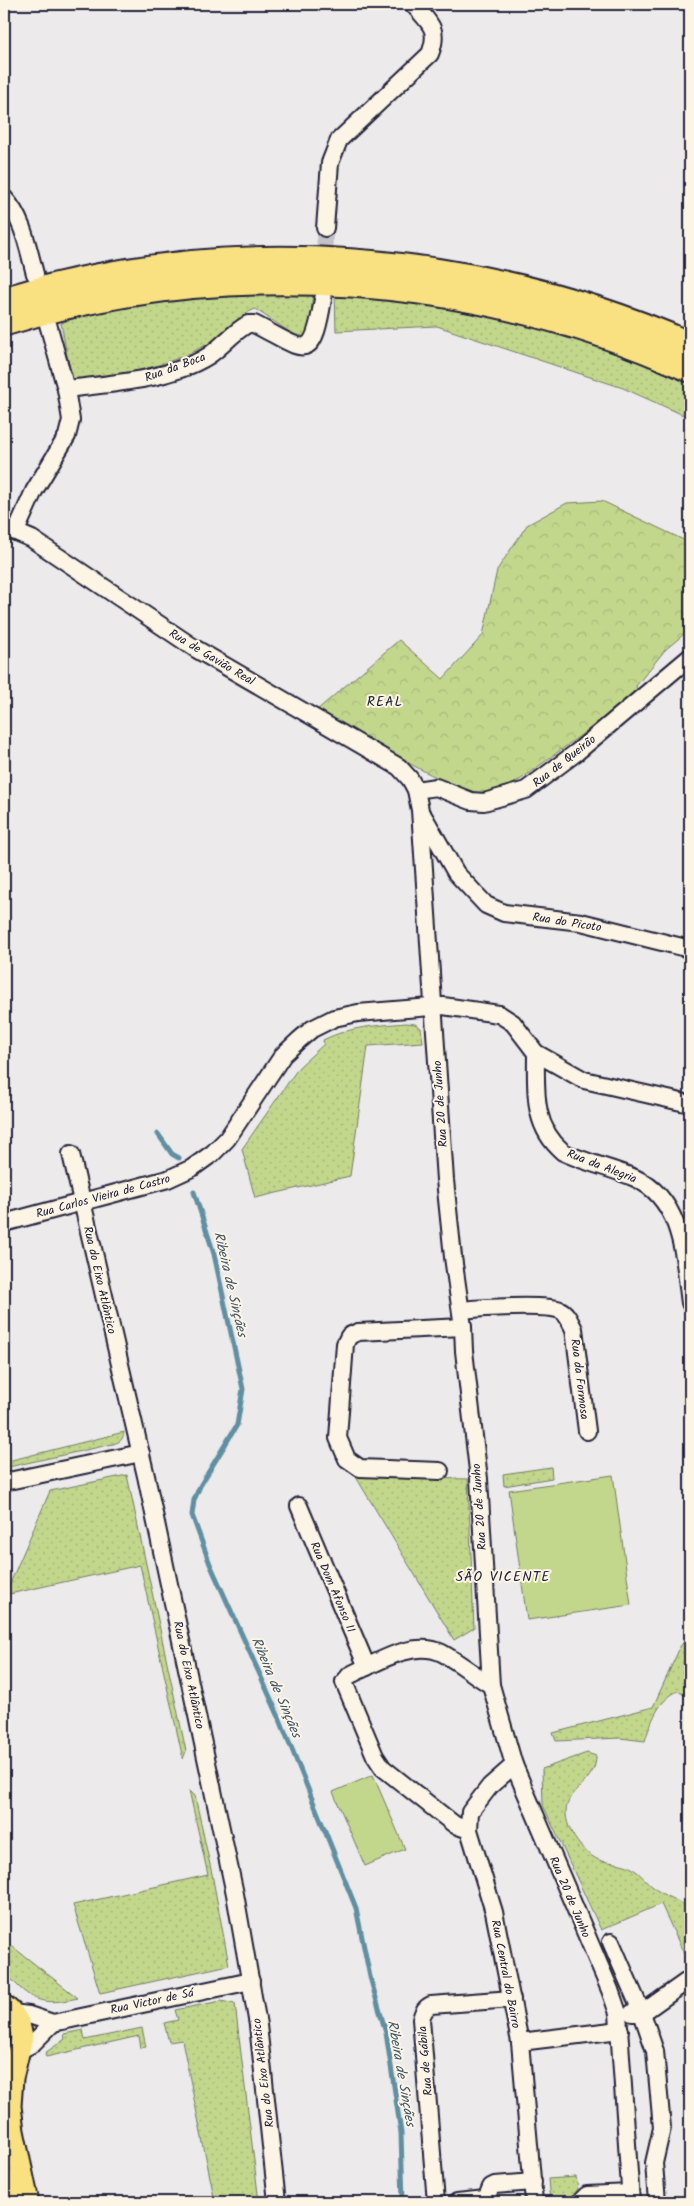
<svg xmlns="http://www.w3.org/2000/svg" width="694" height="2206" font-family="Kalam,sans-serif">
<defs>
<pattern id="grass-dots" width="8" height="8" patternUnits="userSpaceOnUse" patternTransform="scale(1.25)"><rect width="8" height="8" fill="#c3d78c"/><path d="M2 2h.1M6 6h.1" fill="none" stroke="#a7b87a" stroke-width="1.8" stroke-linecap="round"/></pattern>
<pattern id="forest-crowns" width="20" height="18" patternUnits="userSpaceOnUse" patternTransform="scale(1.25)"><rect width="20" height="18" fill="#c3d78c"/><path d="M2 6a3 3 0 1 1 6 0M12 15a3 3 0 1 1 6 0" fill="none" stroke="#a7b87a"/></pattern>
</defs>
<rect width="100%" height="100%" fill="#eceaeb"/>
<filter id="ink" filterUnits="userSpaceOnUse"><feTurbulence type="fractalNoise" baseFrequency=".02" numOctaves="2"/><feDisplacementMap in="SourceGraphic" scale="10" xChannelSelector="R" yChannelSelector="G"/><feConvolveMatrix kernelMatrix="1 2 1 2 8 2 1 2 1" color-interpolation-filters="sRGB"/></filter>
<g filter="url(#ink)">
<g fill="url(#grass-dots)" stroke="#727c64">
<path d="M313,290L310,331L306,337L293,334L255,309C239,315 230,331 216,339C172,367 122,375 72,382L61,323L121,302Z"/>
<polygon points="335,292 401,297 566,332 690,378 690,418 623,388 437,326 336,331"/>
<path d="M406,1023L415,1024L421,1028L423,1042L368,1046L350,1176L255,1198L242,1149L299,1067L324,1044L323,1040C352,1026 375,1026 406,1023Z"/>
<path d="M124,1432C123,1440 120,1442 113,1444L4,1468V1462Z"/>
<polygon points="551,1467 552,1478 504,1486 503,1474"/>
<polygon points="127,1475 186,1751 183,1759 140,1565 5,1595 50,1491"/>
<polygon points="356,1477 468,1479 474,1628 454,1640"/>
<path d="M684,1642L690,1645V1688L684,1695L678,1691C658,1700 651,1722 645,1741L620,1738L556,1741L553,1733L653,1707L681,1645Z"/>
<path d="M587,1753L596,1756C597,1781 567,1790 566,1811C565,1830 584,1856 602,1861C612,1863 623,1863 632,1868C641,1874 648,1884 658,1891C668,1898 681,1901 690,1910V1967L661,1904L601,1930L543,1805L542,1769Z"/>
<polygon points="189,1790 195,1796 212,1874 229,1965 100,1993 73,1905 208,1875"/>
<path d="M4,1940L78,1998C50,2004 36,2005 15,1983C11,1979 5,1973 4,1967C2,1959 4,1948 4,1940Z"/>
<polygon points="221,2001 235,2004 259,2202 215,2202 182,2040 169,2042 164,2023 178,2020 175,2010"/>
<polygon points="142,2028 146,2047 141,2048 139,2036 46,2057 45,2053 65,2039 64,2034 83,2030 85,2040"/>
<path d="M576,2177L578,2189C570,2200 564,2202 550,2202L548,2179Z"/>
</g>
<path fill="url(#forest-crowns)" stroke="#727c64" d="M602,501L690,543V629L665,650L636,686L638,693C606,716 575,740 543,763C526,775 511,789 490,793C461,800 347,727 317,710L399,640L443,679L483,635L497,570L527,525L567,503Z"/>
<g fill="#c3d78c" stroke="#727c64">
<polygon points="613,1475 631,1605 527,1620 509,1490"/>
<polygon points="373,1775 405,1849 365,1866 333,1792"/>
</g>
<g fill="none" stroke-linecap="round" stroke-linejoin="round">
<g stroke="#608fa2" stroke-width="5">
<polyline points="158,1134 172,1154 179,1158"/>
<polyline points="194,1192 214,1254 243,1389 237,1425 200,1486 194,1500 192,1515 210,1564 279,1717 356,1908 370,1977 386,2033 401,2133 403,2202"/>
</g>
<polyline stroke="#c4c2c8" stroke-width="16" stroke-dasharray="16 8" stroke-linecap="butt" points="324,270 325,228"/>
<defs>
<g id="minor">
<path d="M4,198C23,218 28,248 35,274"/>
<path d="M325,228L330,163L339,140L430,54C440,28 429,23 413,4"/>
<path d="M66,389C110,384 170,380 208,356C222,347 233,332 248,324H254C304,349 312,367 323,299"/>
<polyline points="4,527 32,539 196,649 399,767 410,779 416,790 420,810 445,1180 453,1257 463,1327 464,1351 479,1479 491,1685 514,1765 610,1990 618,2013 631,2202"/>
<polyline points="16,531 34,491 67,436 71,420 66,389 48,324"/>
<polyline points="416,790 436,787 471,801 484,802 526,790 577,752 690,657"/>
<polyline points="424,817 456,873 486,905 504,913 581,922 690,949"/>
<path d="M536,1053C536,1090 532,1126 563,1152C586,1163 612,1168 635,1178C683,1200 684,1258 690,1303"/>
<polyline points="71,1154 146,1476 235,1894 258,2025 277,2202"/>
<polyline points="4,1223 168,1179 192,1168 213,1153 227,1139 283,1055 299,1040 312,1029 334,1018 358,1013 443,1006 499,1014 513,1023 536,1053 584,1080 690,1104"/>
<path d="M461,1310C480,1308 545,1304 560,1310C567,1313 570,1322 574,1329L587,1431"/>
<polyline points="440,1471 360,1468 347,1459 338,1438 345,1344 349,1336 358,1332 463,1327"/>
<polyline points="4,1482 141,1453"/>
<polyline points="299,1506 367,1667"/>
<polyline points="514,1765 490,1786 470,1812 469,1830 494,1912 520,2042 534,2202"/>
<path d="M469,1830L455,1825L383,1768L375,1756L344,1682L350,1675C376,1663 413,1639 442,1653C459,1662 474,1675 491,1685"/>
<polyline points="611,1942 642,2013 655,2051 662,2128 654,2163 657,2202"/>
<polyline points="12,2013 29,2015 53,2023 251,1981"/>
<polyline points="632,2013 642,2013 690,1979"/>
<polyline points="520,2042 620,2030"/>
<polyline points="20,2050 32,2044 53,2023"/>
<path d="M436,2202L421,2019C423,2012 425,2008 431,2005L512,1999"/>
<polyline points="457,2202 486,2199"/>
<polyline points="488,2202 486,2199 491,2187 495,2185 533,2182"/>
<polyline points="580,2202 587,2195 630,2193"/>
</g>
<g id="major">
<polyline points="4,2006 12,2013 19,2024 22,2037 12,2078 10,2106 13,2131 28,2202"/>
<polyline points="4,2179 9,2202"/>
</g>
<g id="highway">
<path d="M4,300C228,232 476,251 690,345"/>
<path d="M4,323C228,254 477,273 690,369"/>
</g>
</defs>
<use href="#minor" stroke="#22223b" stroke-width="20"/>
<use href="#major" stroke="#22223b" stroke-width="25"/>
<use href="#highway" stroke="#22223b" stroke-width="29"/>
<use href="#minor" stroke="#fcf5e5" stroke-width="16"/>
<use href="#major" stroke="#f9e181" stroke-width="21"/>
<use href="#highway" stroke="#f9e181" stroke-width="25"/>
</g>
</g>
<g text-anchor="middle" stroke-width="4" stroke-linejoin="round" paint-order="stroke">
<g font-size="12" fill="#22223b" stroke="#fcf5e5">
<text transform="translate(175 367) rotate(-20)" y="4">Rua da Boca</text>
<text transform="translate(212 657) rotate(31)" y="4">Rua de Gavião Real</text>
<text transform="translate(564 761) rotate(-38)" y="4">Rua de Queirão</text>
<text transform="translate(567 922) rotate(9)" y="4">Rua do Picoto</text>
<text transform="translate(440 1104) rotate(-94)" y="4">Rua 20 de Junho</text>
<text transform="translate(602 1166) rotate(21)" y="4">Rua da Alegria</text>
<text transform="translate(103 1196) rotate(-15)" y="4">Rua Carlos Vieira de Castro</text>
<text transform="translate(100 1280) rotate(77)" y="4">Rua do Eixo Atlântico</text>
<text transform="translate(580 1379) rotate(83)" y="4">Rua da Formosa</text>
<text transform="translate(479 1507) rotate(-94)" y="4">Rua 20 de Junho</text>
<text transform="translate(333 1587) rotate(67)" y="4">Rua Dom Afonso II</text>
<text transform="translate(189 1675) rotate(78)" y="4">Rua do Eixo Atlântico</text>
<text transform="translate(570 1897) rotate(67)" y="4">Rua 20 de Junho</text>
<text transform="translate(506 1974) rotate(79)" y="4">Rua Central do Bairro</text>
<text transform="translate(152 2001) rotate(-12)" y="4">Rua Victor de Sá</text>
<text transform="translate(425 2061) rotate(-95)" y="4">Rua de Gábila</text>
<text transform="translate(263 2073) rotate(-97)" y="4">Rua do Eixo Atlântico</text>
</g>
<g font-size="14" letter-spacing="1" fill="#22223b" stroke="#fcf5e5">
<text x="385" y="706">REAL</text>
<text x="503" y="1581">SÃO VICENTE</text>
</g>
<g font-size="14" font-style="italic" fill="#41586e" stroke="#fcf5e5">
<text transform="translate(231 1284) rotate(77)" y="5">Ribeira de Sinçães</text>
<text transform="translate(277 1687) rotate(67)" y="5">Ribeira de Sinçães</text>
<text transform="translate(402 2073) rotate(80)" y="5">Ribeira de Sinçães</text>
</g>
</g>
<rect width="694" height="2206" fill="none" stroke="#fcf5e5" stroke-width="20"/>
<rect x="10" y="10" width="674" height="2186" fill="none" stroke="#22223b" stroke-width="2" filter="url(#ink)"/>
</svg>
